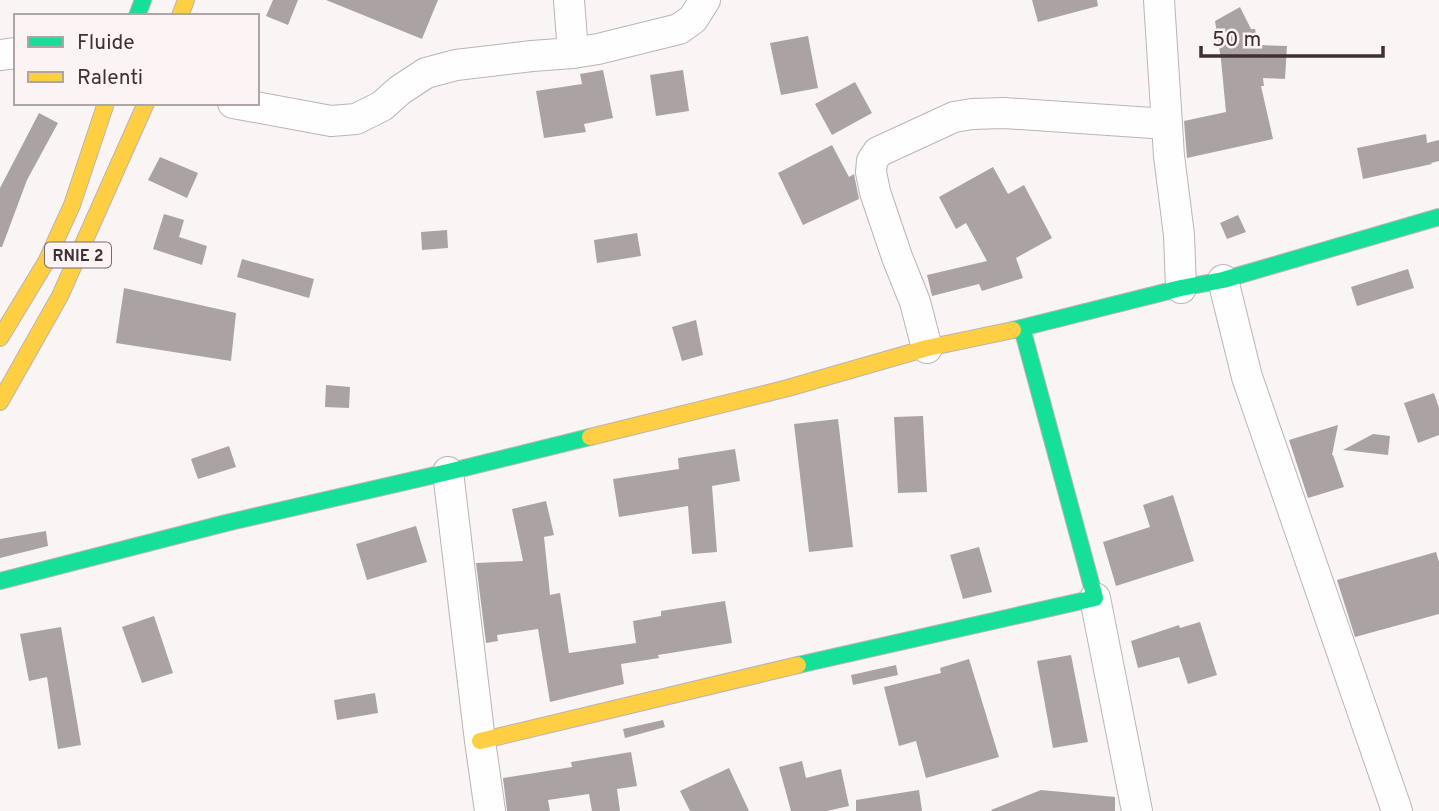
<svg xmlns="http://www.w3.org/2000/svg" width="1439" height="811" font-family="Overpass,sans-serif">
<rect width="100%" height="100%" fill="#faf5f5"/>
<g fill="#aba2a3">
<polygon points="273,0 298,0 288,25 266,16"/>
<polygon points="326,0 438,0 422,39"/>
<polygon points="1032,0 1097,0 1098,6 1038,22"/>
<polygon points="1240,7 1251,29 1255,29 1258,45 1287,46 1285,79 1263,78 1264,86 1261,86 1273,139 1187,158 1184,121 1226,112 1221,60 1215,21"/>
<polygon points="808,36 818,88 781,95 770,43"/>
<polygon points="603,70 613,118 584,124 586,132 544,138 536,91 582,84 580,74"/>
<polygon points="683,70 689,111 656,116 650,75"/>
<polygon points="855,82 872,113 832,135 815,104"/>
<polygon points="39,113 58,123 27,180 2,247 0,247 0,188"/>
<polygon points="1426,134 1427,143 1439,140 1439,161 1431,163 1432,164 1363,179 1357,148"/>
<polygon points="832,145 849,177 854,174 859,199 803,225 778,173"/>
<polygon points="160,157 198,173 187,198 148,180"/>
<polygon points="993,167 1008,194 1024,185 1052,238 1016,258 1023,278 982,291 979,284 932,296 927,275 987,261 966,223 956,229 939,197"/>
<polygon points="164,214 184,220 179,237 207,246 202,265 153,249"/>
<polygon points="1238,215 1246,232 1227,239 1220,223"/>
<polygon points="447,230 448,248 422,250 421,232"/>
<polygon points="637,233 641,256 597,263 594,240"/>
<polygon points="242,259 314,279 309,298 237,277"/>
<polygon points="1408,269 1414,288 1357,306 1351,287"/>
<polygon points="124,288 236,313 231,361 116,343"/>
<polygon points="696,320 703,355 682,361 672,327"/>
<polygon points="326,385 350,387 349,408 325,407"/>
<polygon points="1434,393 1439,408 1439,435 1418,443 1404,403"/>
<polygon points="923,416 927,492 898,493 894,417"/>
<polygon points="838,419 853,547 809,552 794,424"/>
<polygon points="1338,425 1332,455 1333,455 1344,487 1308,498 1289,440"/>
<polygon points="1373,434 1390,436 1388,455 1343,450"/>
<polygon points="229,446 236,467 198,479 191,459"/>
<polygon points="735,449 740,481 712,486 717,552 692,554 688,506 619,517 613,479 679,469 678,458"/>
<polygon points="1173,495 1194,561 1116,586 1103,542 1150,527 1143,505"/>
<polygon points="546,501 554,535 544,537 550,595 560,593 569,653 636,643 633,621 661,616 661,611 725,601 732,643 658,655 659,658 621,664 624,684 550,702 538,629 497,635 498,641 486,643 476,563 523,561 512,509"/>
<polygon points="416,526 427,562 367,580 356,544"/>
<polygon points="46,531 48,546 0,558 0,539"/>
<polygon points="979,547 992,592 963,599 950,555"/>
<polygon points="1436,552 1439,562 1439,614 1355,637 1337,580"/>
<polygon points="154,616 173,673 142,683 122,627"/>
<polygon points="1200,622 1217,675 1188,684 1179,657 1138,668 1131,641 1179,625 1180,628"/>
<polygon points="61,627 81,745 58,749 47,677 29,681 20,634"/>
<polygon points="1071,655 1088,742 1053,748 1037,661"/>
<polygon points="969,659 999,757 926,778 916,741 899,746 884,687 941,673 940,668"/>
<polygon points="896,665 898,675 853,685 851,675"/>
<polygon points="375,693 378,713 337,720 334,700"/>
<polygon points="663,720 665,727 625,738 623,729"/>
<polygon points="631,752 637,786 617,789 620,811 592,811 589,794 548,800 550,811 507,811 503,778 572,767 571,762"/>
<polygon points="802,761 806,778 841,769 849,806 827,811 791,811 779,767"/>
<polygon points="729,768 749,811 690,811 680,791"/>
<polygon points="919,790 922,811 856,811 856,800"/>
<polygon points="1041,790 1115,797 1115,811 992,811 991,810"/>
</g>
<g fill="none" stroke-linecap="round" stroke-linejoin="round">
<defs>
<g id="street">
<polyline points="569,0 573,53 598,49 679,29 693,19 705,0"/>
<polyline points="1159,0 1169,156 1179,235 1181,288"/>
<polyline points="0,55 16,53"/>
<polyline points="233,103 331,121 356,119 382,106 400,90 426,73 456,65 532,56 573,53"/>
<polyline points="1223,280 1247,377 1397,811"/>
<polyline points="927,348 915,302 897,257 875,192 871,172 872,161 878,152 954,117 972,114 1004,113 1167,124"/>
<polyline points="448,472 480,741 490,811"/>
<polyline points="1095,598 1137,811"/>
</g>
<g id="fast">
<polyline points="137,16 143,0"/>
<polyline points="1013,330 1181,288 1223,280 1439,217"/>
<polyline points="0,581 226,523 448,472 590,437"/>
<polyline points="798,665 1095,598 1022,328"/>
</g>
<g id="slow">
<polyline points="180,16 186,0"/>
<polyline points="0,338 46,262 72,205 106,103"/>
<polyline points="0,402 60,296 146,103"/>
<polyline points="590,437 788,388 927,348 1013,330"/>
<polyline points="480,741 798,665"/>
</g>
</defs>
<use href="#street" stroke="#bcb3b4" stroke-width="32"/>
<use href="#fast" stroke="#bcb3b4" stroke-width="18"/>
<use href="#slow" stroke="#bcb3b4" stroke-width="18"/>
<use href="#street" stroke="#fefefe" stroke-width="30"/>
<use href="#fast" stroke="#16e098" stroke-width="16"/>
<use href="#slow" stroke="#ffcf43" stroke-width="16"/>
</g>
<g text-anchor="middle" stroke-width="7" stroke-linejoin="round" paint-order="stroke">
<rect fill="#fcf3f4" stroke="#786a6c" stroke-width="2" x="45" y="242.5" width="66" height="25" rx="5"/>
<g font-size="16" font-weight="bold" fill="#3f3031">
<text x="78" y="261">RNIE 2</text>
</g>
</g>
<rect x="14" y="14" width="245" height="91" fill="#fcf3f4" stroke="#b0a5a6" stroke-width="2"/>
<rect x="28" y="37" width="35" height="10" fill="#16e098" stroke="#b0a5a6" stroke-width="2"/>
<text x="77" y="49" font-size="21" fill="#3f3031">Fluide</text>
<rect x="28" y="72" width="35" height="10" fill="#ffcf43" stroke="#b0a5a6" stroke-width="2"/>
<text x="77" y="84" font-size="21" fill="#3f3031">Ralenti</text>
<path d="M1201 46v10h182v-10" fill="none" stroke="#3f3031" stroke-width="3.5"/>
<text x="1212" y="46" font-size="21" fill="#3f3031" stroke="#fcf3f4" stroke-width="5" paint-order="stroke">50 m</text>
</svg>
